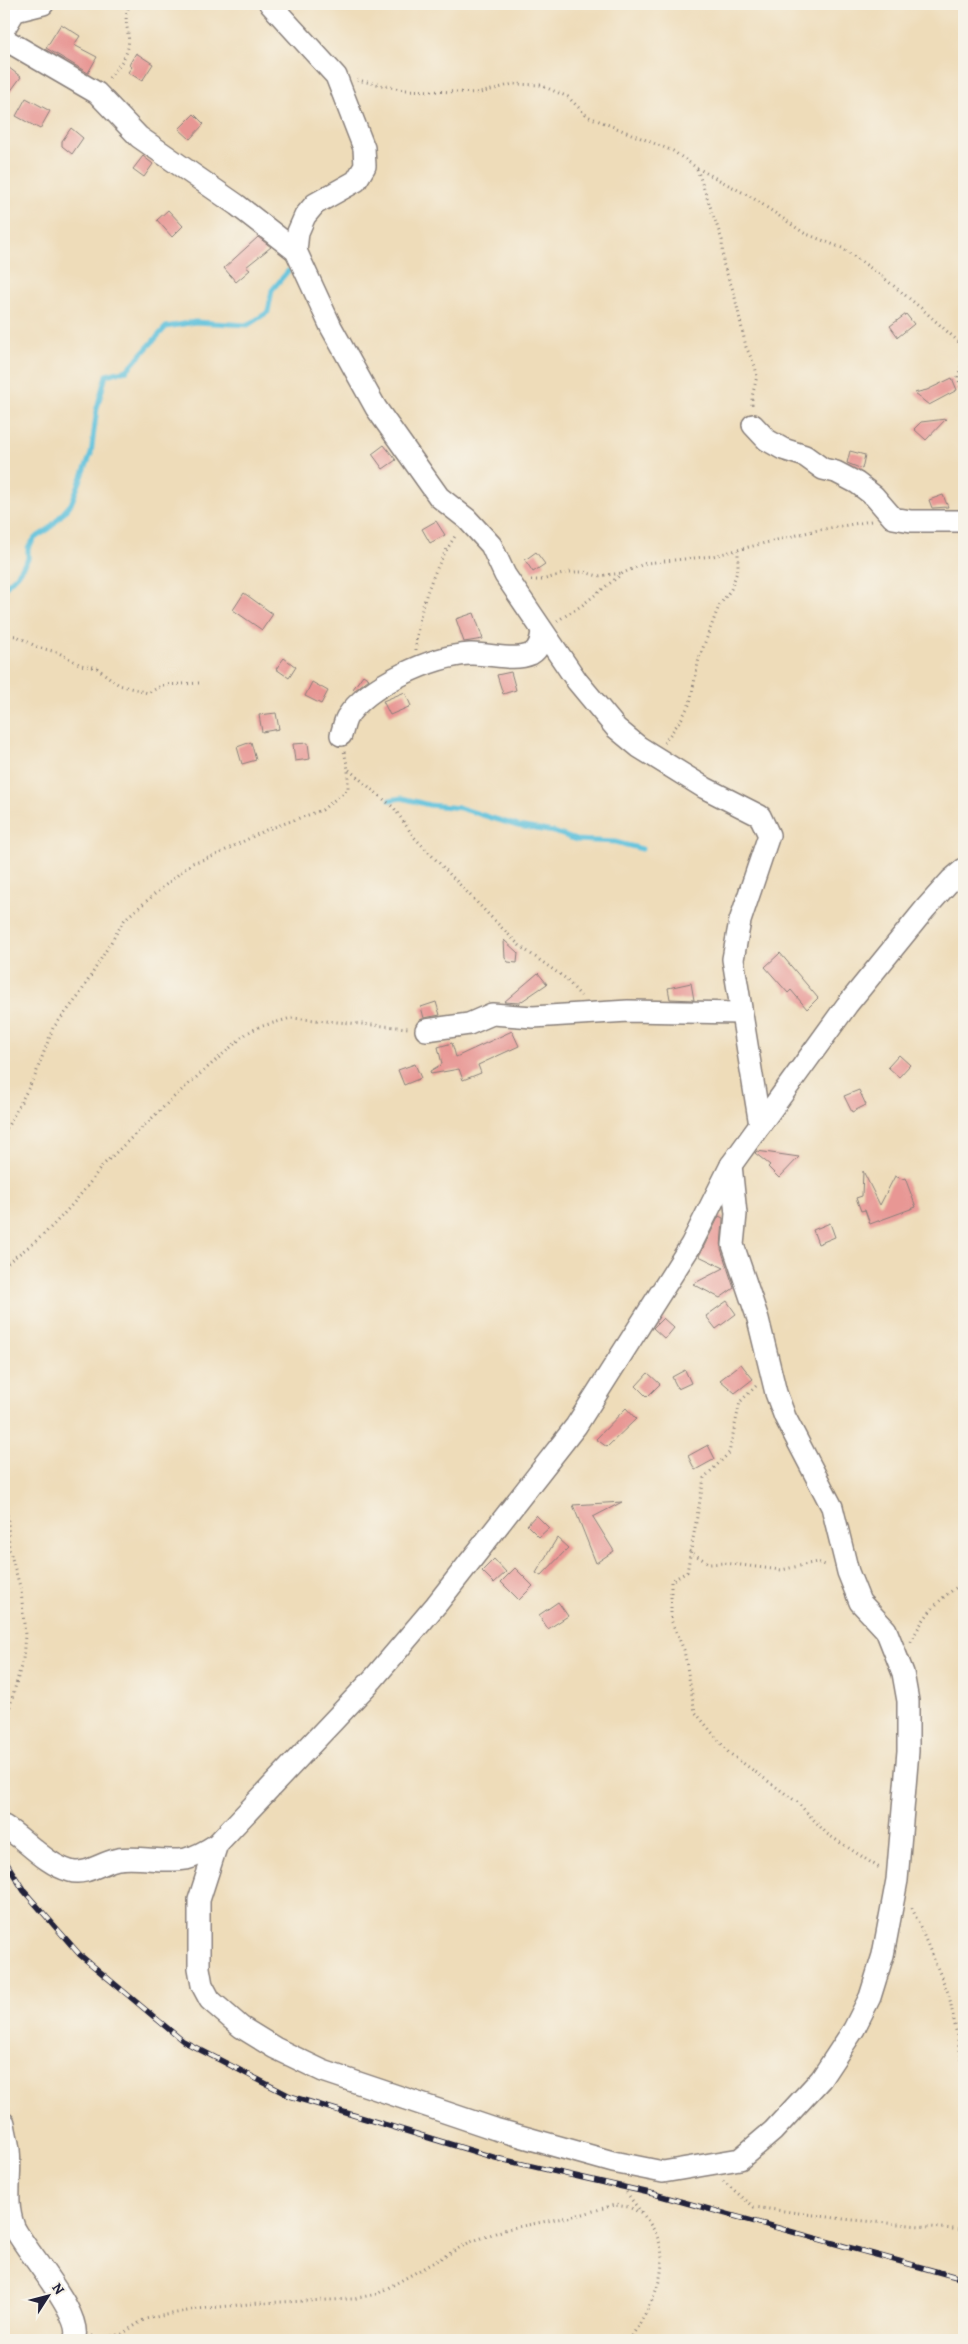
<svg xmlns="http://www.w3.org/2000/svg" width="968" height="2344" font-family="Alegreya,serif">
<rect width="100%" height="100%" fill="#f7f3e8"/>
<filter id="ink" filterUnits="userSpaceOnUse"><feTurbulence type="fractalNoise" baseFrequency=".02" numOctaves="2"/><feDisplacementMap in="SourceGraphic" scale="10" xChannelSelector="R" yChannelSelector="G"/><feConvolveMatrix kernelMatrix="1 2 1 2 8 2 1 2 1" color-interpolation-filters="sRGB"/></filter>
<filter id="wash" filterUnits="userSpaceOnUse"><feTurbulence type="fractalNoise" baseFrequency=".0096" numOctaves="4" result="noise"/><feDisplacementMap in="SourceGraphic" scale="20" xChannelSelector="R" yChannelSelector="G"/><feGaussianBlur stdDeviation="1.12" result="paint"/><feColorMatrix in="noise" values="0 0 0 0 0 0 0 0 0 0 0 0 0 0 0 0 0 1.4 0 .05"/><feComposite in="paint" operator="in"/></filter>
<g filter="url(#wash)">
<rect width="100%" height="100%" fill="#eedcb9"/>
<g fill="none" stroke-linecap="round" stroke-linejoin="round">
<g stroke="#5ec1dc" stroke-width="5">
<polyline points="4,588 17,575 28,559 28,548 35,538 49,529 71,504 91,454 97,408 106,375 127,370 166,327 195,322 248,325 268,312 272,290 288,271"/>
<polyline points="390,800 402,798 429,805 460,808 518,826 554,832 576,840 615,842 642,849"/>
</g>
</g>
<g id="blocks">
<g fill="#e89794">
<polygon points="61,24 80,36 74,45 97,57 88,73 46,48"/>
<polygon points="136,53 153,64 142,81 128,72 132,67 129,65"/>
<polygon points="4,64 21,77 4,100"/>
<polygon points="26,98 50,111 40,129 16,116"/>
<polygon points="194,114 204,124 190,139 179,129"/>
<polygon points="71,128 83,138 72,154 62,146 62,141"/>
<polygon points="143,156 153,164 144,177 133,169"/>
<polygon points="168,210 183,226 172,237 157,220"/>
<polygon points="258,237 271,247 246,267 250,270 236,282 224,268"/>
<polygon points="906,314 914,324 898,337 890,326"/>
<polygon points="952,378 957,390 929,405 914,393 927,390"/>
<polygon points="946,419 926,440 914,429 921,422"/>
<polygon points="384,445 396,460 383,469 372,454"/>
<polygon points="850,451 865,455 862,469 847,463"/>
<polygon points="943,495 948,507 932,508 929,500"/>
<polygon points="436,521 445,535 430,543 422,529"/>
<polygon points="536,552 545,564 533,572 525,560"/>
<polygon points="244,593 273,614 262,630 233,610"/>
<polygon points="474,613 483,639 464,642 456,619"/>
<polygon points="284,658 296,667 289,678 276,669"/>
<polygon points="511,672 516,690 503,694 497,675"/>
<polygon points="363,675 369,679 355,690 353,689"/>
<polygon points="312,682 328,691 321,704 305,696"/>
<polygon points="405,692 411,706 390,715 383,701"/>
<polygon points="276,713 279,729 262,732 259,715"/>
<polygon points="251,742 256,760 242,764 237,747"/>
<polygon points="308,743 310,759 295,761 293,744"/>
<polygon points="504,940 518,953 517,963 508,962 505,958"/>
<polygon points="780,953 818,998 807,1009 791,990 788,993 765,967"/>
<polygon points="538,973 547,984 519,1003 504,1002"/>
<polygon points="691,983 694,1000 670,999 668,988"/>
<polygon points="436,1002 440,1015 424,1018 421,1007"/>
<polygon points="512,1031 519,1046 478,1065 481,1073 463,1080 459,1069 431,1074 430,1071 442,1064 438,1047 452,1043 456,1057"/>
<polygon points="899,1055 910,1065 899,1077 888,1067"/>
<polygon points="415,1064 421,1078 404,1085 398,1070"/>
<polygon points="859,1090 866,1105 852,1112 844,1096"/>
<polygon points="757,1151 799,1157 779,1178 768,1167 770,1165 755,1153"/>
<polygon points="863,1171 880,1205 895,1176 902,1179 905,1178 916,1207 870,1224 865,1210 861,1211 856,1198 862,1196"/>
<polygon points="719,1216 723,1218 721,1249 734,1288 720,1298 693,1284 724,1268 699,1256"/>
<polygon points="830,1223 835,1237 818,1244 813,1230"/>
<polygon points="727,1301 736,1314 716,1329 706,1316"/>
<polygon points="663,1318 674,1328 665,1339 653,1328"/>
<polygon points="741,1364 753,1379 735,1393 720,1380"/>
<polygon points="685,1370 691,1383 678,1389 672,1377"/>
<polygon points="648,1373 660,1384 647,1397 636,1386"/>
<polygon points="626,1408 636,1419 607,1447 596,1439"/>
<polygon points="708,1445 715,1459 695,1470 688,1456"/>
<polygon points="622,1502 593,1517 614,1551 596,1563 573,1505"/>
<polygon points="536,1515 549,1528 539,1537 527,1525"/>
<polygon points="557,1538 568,1548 541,1576 536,1573"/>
<polygon points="494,1559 506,1572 494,1583 482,1571"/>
<polygon points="515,1568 533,1586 519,1600 501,1582"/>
<polygon points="558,1602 568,1616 548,1629 539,1615"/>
</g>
</g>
</g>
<g filter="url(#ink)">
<use href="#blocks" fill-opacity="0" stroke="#887f7a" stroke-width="1"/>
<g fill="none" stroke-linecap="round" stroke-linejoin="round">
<defs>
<g id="minor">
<polyline points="270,4 336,76 364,148 365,166 356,181 315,204 305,216 298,232 296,251"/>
<polyline points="4,29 15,11 43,4"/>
<polyline points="4,39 97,93 139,137 237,205 296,251 331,327 376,408 439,497 467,519 491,545 505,575 577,681 616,728 639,747 705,788 760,816 769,835 740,921 733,959 760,1125"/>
<polyline points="753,425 767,440 783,449 805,456 823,469 836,472 857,483 874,496 893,518 911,521 964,521"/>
<path d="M341,735C343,730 344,722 347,717C368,685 433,656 470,654C489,653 513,662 531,654C540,649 541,639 542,631"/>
<polyline points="426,1030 469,1024 492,1014 533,1017 628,1011 740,1013"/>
<path d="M4,1826C25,1839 45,1864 70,1871C86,1876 102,1862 118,1859C141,1856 164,1863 186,1859C198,1856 208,1850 217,1844L373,1679L436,1605L576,1426L691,1245L731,1165L847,1005L925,909L951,880L964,869"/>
<polyline points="217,1844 199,1900 199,1968 202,1985 210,2000 241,2027 275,2048 323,2071 495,2129 613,2162 663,2172 740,2159 773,2131 821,2079 854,2029 870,1997 883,1955 897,1880 908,1751 908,1701 903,1673 886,1630 860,1602 848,1572 832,1507 785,1417 776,1393 758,1319 733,1245 736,1214 731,1165"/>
<path d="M4,2123C5,2132 8,2141 9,2150C12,2175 4,2202 14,2227C24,2250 86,2317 74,2340"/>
</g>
</defs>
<use href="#minor" stroke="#887f7a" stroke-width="24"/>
<g stroke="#887f7a" stroke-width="3" stroke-dasharray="1 4" stroke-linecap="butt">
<path d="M109,78C115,70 126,59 128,47C131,31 121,21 130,4"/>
<polyline points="357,80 406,90 480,93 513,84 540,85 568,97 587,116 673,151 697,168 753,198 804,233 842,248 879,274 921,308 960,343 964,353"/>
<polyline points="697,169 722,240 723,263 734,293 746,347 755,366 757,376 752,397 752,407"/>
<polyline points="964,357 958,377 964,399"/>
<polyline points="531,580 542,580 570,572 584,572 598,576 623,573"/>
<polyline points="557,621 581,606 623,573 646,563 713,556 813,531 871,521"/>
<polyline points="4,635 17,636 37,647 57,652 81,665 97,668 119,685 148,693 163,685 200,683"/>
<path d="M416,650C417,610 434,567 456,535"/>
<polyline points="664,743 682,718 690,703 699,658 719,606 731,589 738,569 738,550"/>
<polyline points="349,770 394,808 414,837 489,915 521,947 565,978 581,996"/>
<polyline points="4,1133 35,1076 53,1028 78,997 125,919 192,863 214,856 266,830 322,810 348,789 348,769 344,751"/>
<path d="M4,1266C16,1255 31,1246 43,1235C64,1215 85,1191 101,1167L175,1096L247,1033L259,1027L291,1018L408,1028"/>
<polyline points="756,1386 740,1402 729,1453 704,1478 687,1572 671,1581 671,1620 684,1650 695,1712 729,1753 797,1802 827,1834 881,1869"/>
<polyline points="4,1388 4,1399"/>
<polyline points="4,1495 8,1518 9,1548 21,1590 25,1635 23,1659 8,1713 4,1760"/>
<polyline points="689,1551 710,1564 724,1563 781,1570 817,1562 828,1566"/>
<path d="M911,1642C922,1618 940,1596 964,1583"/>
<polyline points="912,1908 949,1995 964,2071"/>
<polyline points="723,2181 754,2207 843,2219 964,2230"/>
<path d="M622,2183C628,2198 641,2210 650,2224C678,2262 651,2307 629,2340"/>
<polyline points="92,2336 102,2338 122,2334 145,2319 198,2309 259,2303 352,2299 377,2294 470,2242 507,2229 583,2214 614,2205 629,2207 642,2214"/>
</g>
<use href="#minor" stroke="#fff" stroke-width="21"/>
<defs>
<polyline id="rail" points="4,1859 24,1891 80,1955 183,2041 290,2096 496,2158 654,2194 964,2279"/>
</defs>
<use href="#rail" stroke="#22223b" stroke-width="5.5"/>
<use href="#rail" stroke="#f7f3e8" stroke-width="4" stroke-dasharray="11" stroke-linecap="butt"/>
</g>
</g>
<rect width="968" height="2344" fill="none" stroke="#f7f3e8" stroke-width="20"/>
<g transform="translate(48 2296) rotate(54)" stroke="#f7f3e8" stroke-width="4" paint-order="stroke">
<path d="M0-4L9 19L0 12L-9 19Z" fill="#22223b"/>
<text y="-8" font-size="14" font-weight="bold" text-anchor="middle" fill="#22223b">N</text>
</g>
</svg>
